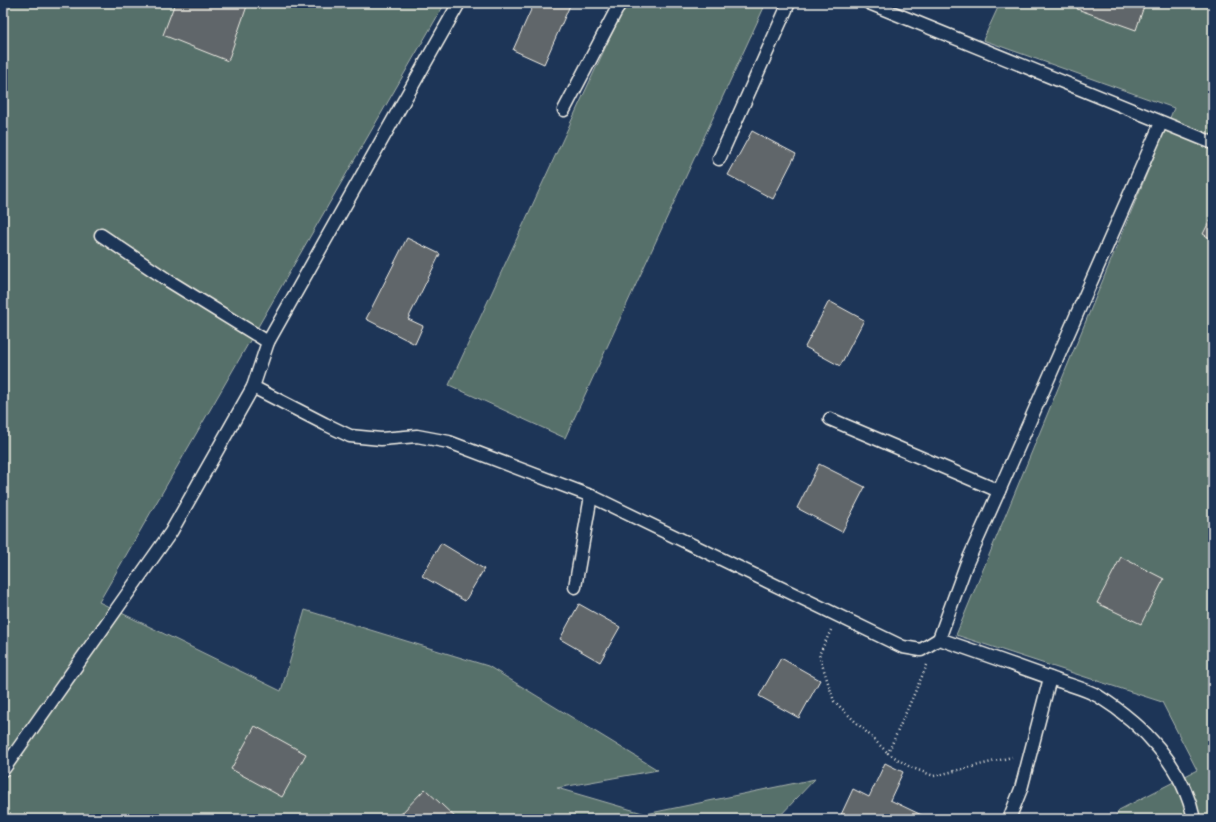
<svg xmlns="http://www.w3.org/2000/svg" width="1216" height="822" font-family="'Balsamiq Sans',sans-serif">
<rect width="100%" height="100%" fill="#1d3557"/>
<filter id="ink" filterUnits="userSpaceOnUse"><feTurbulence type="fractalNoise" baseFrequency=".025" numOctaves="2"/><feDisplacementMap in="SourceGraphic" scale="8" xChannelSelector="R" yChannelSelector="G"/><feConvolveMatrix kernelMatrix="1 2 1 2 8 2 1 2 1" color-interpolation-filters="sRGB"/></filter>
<g filter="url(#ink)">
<g fill="#566f6b" stroke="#a5b0aa">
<polygon points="3,3 445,3 99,602 281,691 305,610 488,666 658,770 557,788 646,814 815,779 777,819 3,819"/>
<polygon points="626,3 766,3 565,438 449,385"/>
<polygon points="1000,3 1213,3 1213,819 1115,819 1119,810 1197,770 1162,702 956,635 1174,108 983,40"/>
</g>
<g fill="#60666b" stroke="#f4f1e8">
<polygon points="175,3 248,3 228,61 163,35"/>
<polygon points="534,3 571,3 544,64 513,50"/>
<polygon points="1079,3 1145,3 1136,30 1077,9"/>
<polygon points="752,131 796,154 773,199 728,175"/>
<polygon points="1213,214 1213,240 1203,234"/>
<polygon points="407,238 440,254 408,319 423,326 415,344 366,319"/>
<polygon points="829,301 864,320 840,366 805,347"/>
<polygon points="819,464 865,487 842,532 797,508"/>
<polygon points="441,543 484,569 465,601 422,576"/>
<polygon points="1121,557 1164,579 1141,624 1097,603"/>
<polygon points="579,604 620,627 600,662 560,639"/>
<polygon points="781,658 820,680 799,718 759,696"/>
<polygon points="255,726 306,754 282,797 231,769"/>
<polygon points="885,763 903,772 890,800 930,819 839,819 853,789 869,797"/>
<polygon points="425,789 457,819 399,819 398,817"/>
</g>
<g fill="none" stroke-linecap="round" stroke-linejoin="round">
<defs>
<g id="service">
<polyline points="869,3 1213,143"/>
<polyline points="564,110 620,3"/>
<polyline points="719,159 789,3"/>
<polyline points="101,235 169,281 268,342"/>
<path d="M253,387L325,424L350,436L381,439L417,436L449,442L591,496L903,647L921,650L939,639C978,652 1017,666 1056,680C1069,685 1086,689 1098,696C1143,724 1183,766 1194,819"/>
<polyline points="830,419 999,491 966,565 939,639"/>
<polyline points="999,491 1161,123"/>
<polyline points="575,587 591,496"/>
<polyline points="3,770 171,532 253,387 268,342 459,3"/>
<polyline points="1009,819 1021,789 1050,678"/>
</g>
</defs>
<use href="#service" stroke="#f4f1e8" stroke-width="15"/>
<g stroke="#f4f1e8" stroke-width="2.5" stroke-dasharray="1 3" stroke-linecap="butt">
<polyline points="831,630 819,655 834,701 888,753"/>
<polyline points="927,665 888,753 910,767 934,776 1012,757"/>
</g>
<use href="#service" stroke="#1d3557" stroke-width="12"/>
</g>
</g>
<rect width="1216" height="822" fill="none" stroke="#1d3557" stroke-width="16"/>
<rect x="8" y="8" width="1200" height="806" fill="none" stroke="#f4f1e8" stroke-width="1.5" filter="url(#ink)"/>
</svg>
